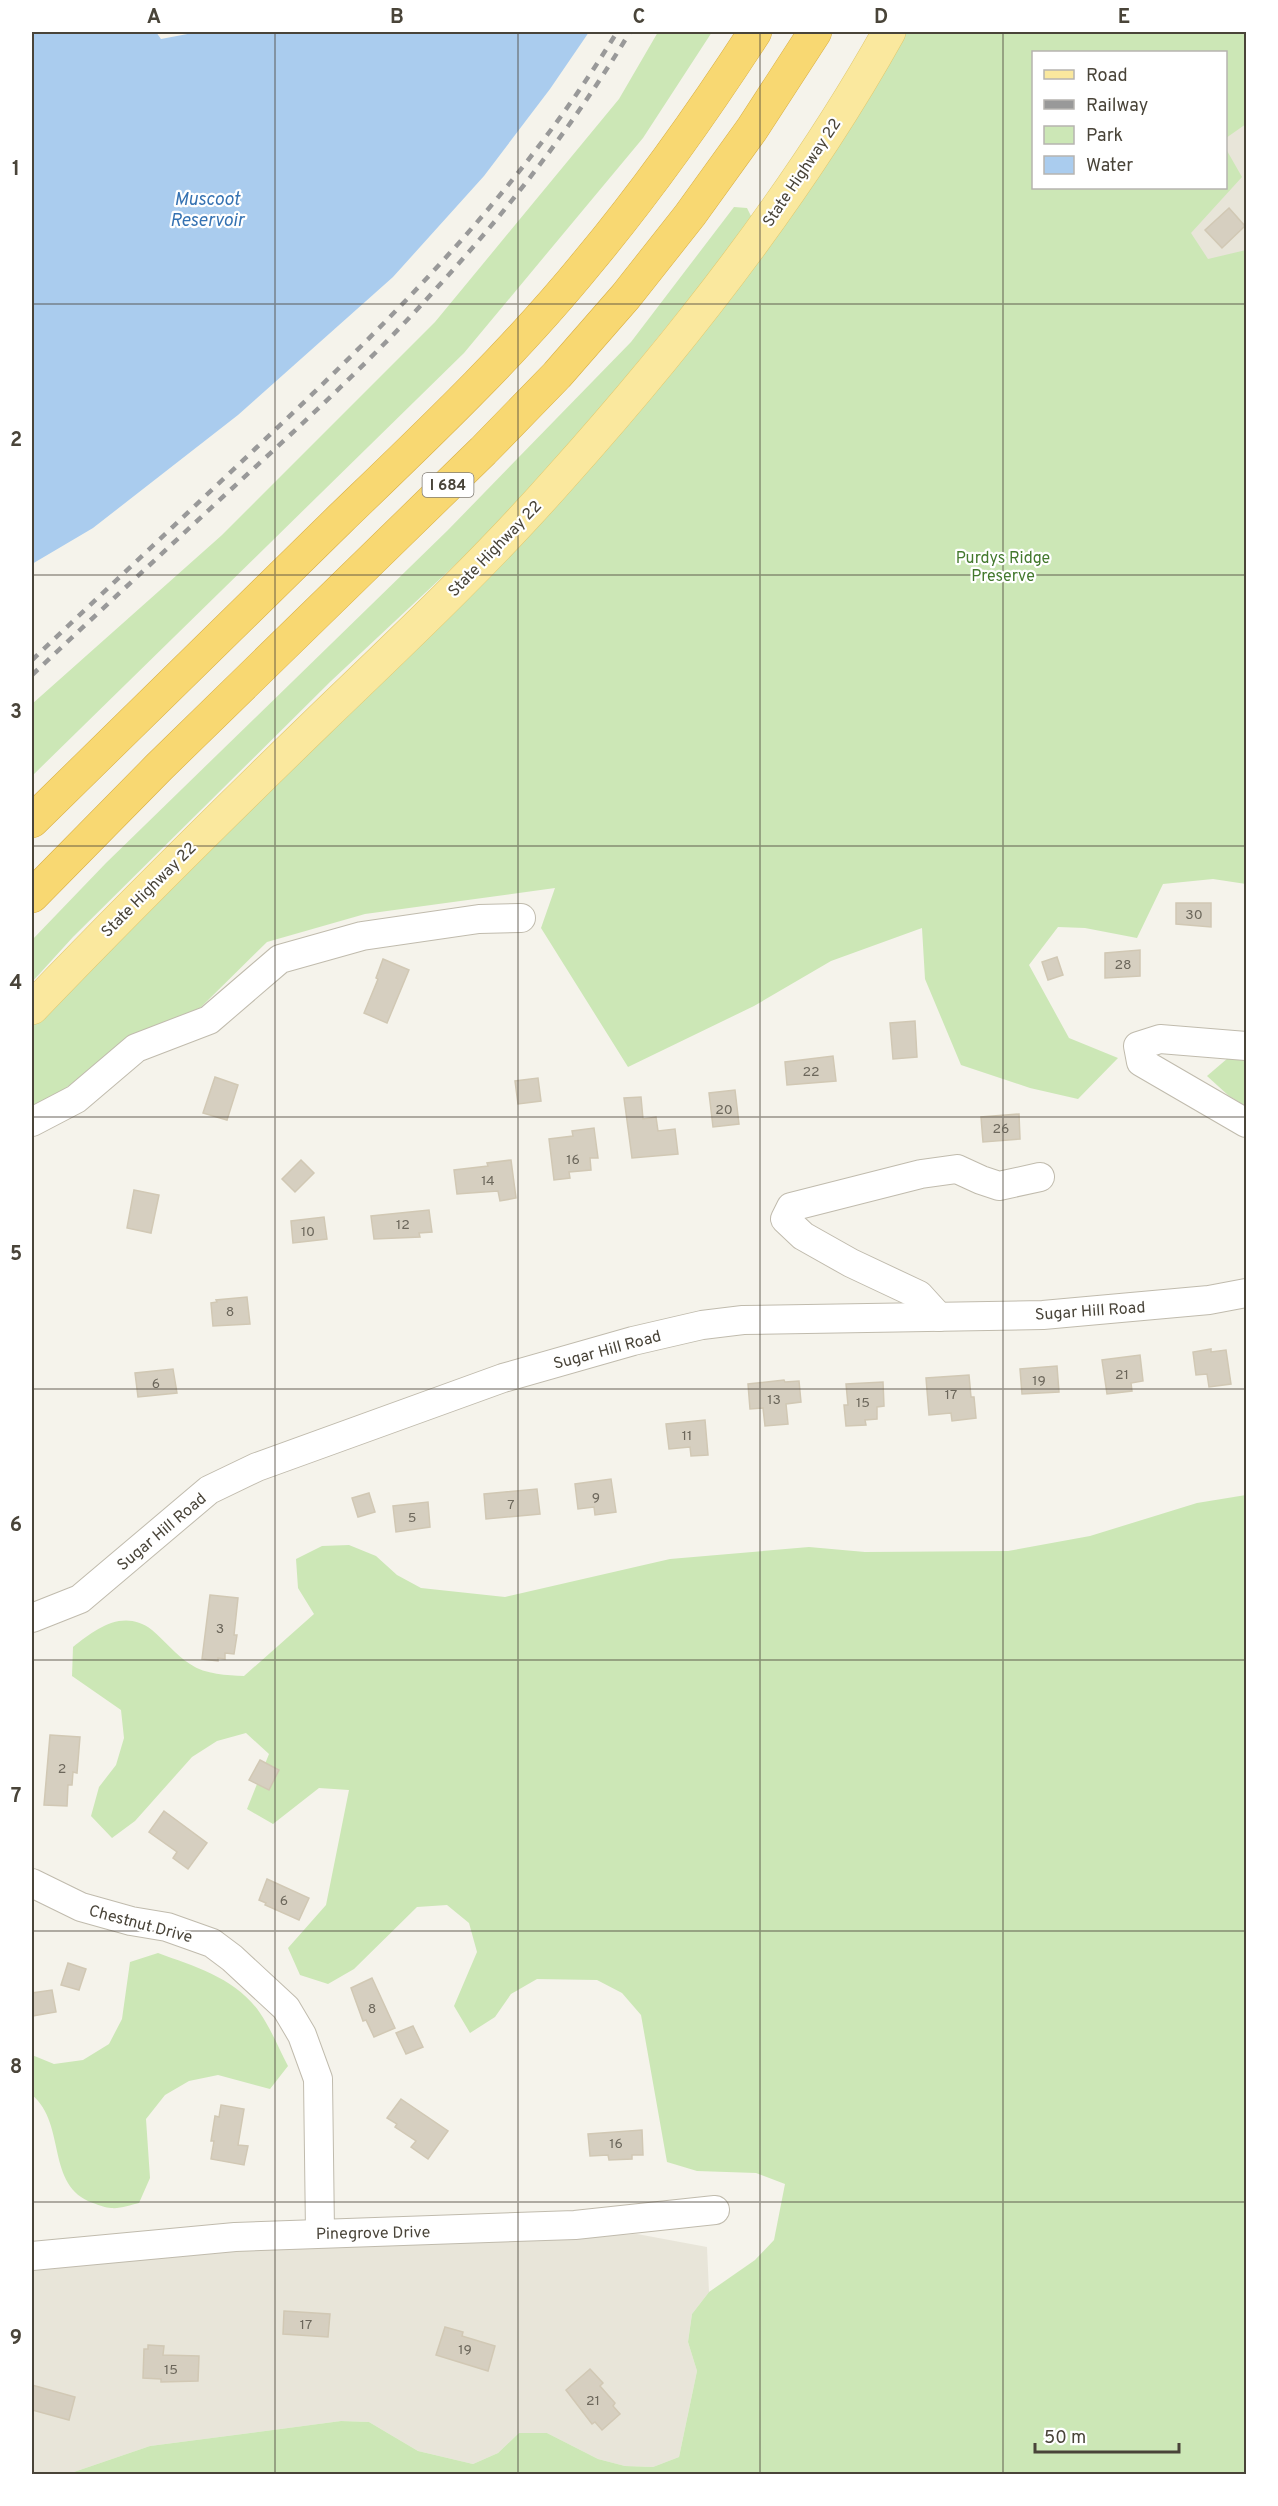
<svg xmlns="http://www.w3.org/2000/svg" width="1278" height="2506" font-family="Overpass,sans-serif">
<rect width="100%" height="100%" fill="#f5f3eb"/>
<g fill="#e8e5d9">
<polygon points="1246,32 1246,269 1162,259 1226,188 1226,65"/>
<polygon points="637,2234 707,2247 709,2292 692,2314 688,2342 697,2371 679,2457 653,2467 625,2466 598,2459 547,2433 519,2433 498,2453 473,2464 418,2451 369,2422 341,2421 150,2446 68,2474 32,2474 32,2271 132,2255"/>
</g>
<g fill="#cce7b6">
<polygon points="658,32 712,32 643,138 464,353 32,776 32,704 222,535 435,322 619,99"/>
<polygon points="905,32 1246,32 1246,124 1226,138 1226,52 1034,52 1034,188 1226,188 1226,149 1242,177 1191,233 1208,259 1246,250 1246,884 1213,879 1163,884 1137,938 1085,928 1058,927 1029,965 1069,1038 1118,1058 1078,1099 1030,1088 961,1065 925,979 922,928 831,961 754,1006 628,1067 541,928 555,888 365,914 267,942 197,1011 96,1067 32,1111 32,1017 324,725 839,142"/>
<polygon points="734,207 747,208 753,220 595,415 488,534 331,681 73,937 32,982 32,940 106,863 448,530 631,342"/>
<polygon points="1228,1058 1246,1059 1246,1106 1229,1096 1207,1076"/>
<path d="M1246,1495V2474H68L150,2446L341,2421L369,2422L418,2451L473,2464L498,2453L519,2433H547L598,2459L625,2466L653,2467L679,2457L697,2371L688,2342L692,2314L709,2292L755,2260L774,2240L785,2184L756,2173L697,2171L667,2162L641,2015L622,1993L597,1980L537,1979L511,1994L495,2017L470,2033L454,2006L477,1952L469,1923L447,1905L417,1907L354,1969L328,1984L300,1975L288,1948L326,1905L349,1790L319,1788L273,1824L247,1809L269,1754L246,1733L217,1741L192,1757L135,1821L112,1838L91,1816L99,1787L116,1765L124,1738L121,1710L72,1676L73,1647C96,1629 123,1608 152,1630C165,1641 176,1655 190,1664C206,1675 227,1675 244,1676L314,1614L298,1588L296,1559L322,1546L349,1545L376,1556L397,1575L421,1588L505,1597L670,1559L809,1547L865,1552L1008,1551L1090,1536L1197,1503Z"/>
<path d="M158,1953C196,1967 236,1978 260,2013C271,2029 279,2049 288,2066L270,2089L218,2075L189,2081L165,2095L146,2119L150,2178L139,2203C130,2205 120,2209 111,2208C106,2208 99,2205 93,2203C45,2186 67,2124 32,2095V2055L54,2064L83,2060L109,2044L122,2019L130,1962Z"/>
</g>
<polygon fill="#ace" points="32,32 156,32 161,39 198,32 589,32 550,89 484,176 393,277 238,415 93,528 32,564"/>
<g fill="#d6cfc0" stroke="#d1c8b4" stroke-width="1.5">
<polygon points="1229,208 1245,226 1222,248 1205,230"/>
<polygon points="1176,903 1211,903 1211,927 1176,924"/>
<polygon points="1140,950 1140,976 1105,978 1105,953"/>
<polygon points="1057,957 1063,975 1048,980 1042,962"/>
<polygon points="383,959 409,970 387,1023 364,1013 378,979 376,978"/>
<polygon points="915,1021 917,1057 893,1059 890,1023"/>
<polygon points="833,1056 836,1081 787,1085 785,1062"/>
<polygon points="215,1077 238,1085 227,1120 203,1113"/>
<polygon points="538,1078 541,1101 518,1104 515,1081"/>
<polygon points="735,1090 739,1124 713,1127 709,1093"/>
<polygon points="641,1097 643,1119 656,1117 658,1131 675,1129 678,1154 632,1158 624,1098"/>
<polygon points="1019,1114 1020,1139 983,1142 981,1117"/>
<polygon points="594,1128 598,1158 590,1158 591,1170 569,1172 570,1178 554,1180 549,1139 573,1136 572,1131"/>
<polygon points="301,1160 314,1173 295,1192 282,1179"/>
<polygon points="511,1160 516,1198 500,1201 498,1191 457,1194 454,1170 488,1166 487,1163"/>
<polygon points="134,1190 159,1195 151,1233 127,1228"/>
<polygon points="429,1210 432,1232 419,1233 420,1237 374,1239 371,1216"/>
<polygon points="324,1217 327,1239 293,1243 291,1221"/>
<polygon points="247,1297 250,1324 213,1326 211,1303 217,1302 216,1300"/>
<polygon points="1211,1349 1211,1352 1226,1350 1231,1384 1209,1387 1207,1374 1196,1375 1193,1352"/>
<polygon points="1140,1355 1143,1381 1131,1383 1132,1391 1107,1394 1102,1360"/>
<polygon points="1057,1366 1059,1392 1022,1394 1020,1369"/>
<polygon points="173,1369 177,1393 138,1397 135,1373"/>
<polygon points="969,1375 971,1397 974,1397 976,1418 952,1421 951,1413 929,1415 926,1378"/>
<polygon points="784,1380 785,1382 799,1381 801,1402 786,1404 788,1424 765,1426 763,1408 750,1409 748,1384"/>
<polygon points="883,1382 884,1406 877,1407 877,1419 865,1420 866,1425 846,1426 844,1405 848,1405 846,1384"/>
<polygon points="705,1420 708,1455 691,1456 690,1447 669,1449 666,1424"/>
<polygon points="611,1479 616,1512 595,1515 594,1507 578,1509 575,1484"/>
<polygon points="537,1489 540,1514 486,1519 484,1494"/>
<polygon points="369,1493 375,1512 358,1517 352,1498"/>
<polygon points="428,1502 430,1527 396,1532 393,1506"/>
<polygon points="210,1595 238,1598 234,1635 237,1635 234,1654 225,1653 225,1659 218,1658 218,1661 202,1659"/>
<polygon points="50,1735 80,1737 77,1773 73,1772 72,1785 68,1785 67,1806 44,1805"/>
<polygon points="260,1760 279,1770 269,1790 249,1780"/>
<polygon points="164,1811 207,1843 188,1869 173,1858 177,1852 149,1832"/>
<polygon points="267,1879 309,1898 299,1920 265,1905 266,1903 259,1900"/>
<polygon points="68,1963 86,1969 79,1990 61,1985"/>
<polygon points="372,1978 395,2028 374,2037 366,2020 363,2021 351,1988"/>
<polygon points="52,1990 56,2012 32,2016 32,1993"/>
<polygon points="413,2026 423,2047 406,2054 396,2033"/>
<polygon points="401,2099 448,2131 428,2159 411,2147 416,2141 395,2127 397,2124 387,2118"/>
<polygon points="221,2105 244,2109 238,2145 248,2146 244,2165 211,2159 214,2141 211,2141 215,2116 219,2117"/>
<polygon points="642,2130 643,2155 632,2155 632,2159 609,2160 608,2155 590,2156 588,2134"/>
<polygon points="284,2311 330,2314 328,2337 283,2334"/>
<polygon points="445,2327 463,2332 462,2336 495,2346 488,2371 436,2355"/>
<polygon points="148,2345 164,2346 163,2355 199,2356 198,2381 161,2382 161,2379 143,2378 144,2349 148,2349"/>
<polygon points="590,2369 603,2383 600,2386 615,2403 613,2406 620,2414 602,2430 595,2422 592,2424 566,2390"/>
<polygon points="32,2385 75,2397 69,2420 32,2410"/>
</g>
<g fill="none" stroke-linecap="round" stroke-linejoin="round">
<defs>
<g id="minor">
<polyline points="1246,1046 1160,1039 1138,1046 1141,1062 1246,1123"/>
<polyline points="32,1122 76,1099 136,1048 209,1020 280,959 362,936 479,919 521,918"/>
<polyline points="939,1317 919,1295 851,1263 803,1236 785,1219 791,1207 921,1174 957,1169 981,1180 999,1186 1040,1177"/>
<polyline points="32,1618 80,1599 209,1490 257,1467 503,1378 633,1341 702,1325 743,1320 1043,1315 1209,1300 1246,1293"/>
<polyline points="32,1883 81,1907 131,1921 167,1927 212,1943 232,1958 286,2008 302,2035 318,2079 320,2232"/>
<polyline points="32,2256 235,2237 575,2225 715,2210"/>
</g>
<path id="major" d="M32,1008C126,910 222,815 319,721C401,642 484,564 559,479C683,341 799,193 889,32"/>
<g id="highway">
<path d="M32,821C134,720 237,620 340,519C425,437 512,355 587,263C648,190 703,112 755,32"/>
<polyline points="32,896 159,767 483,451 557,375 626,296 690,215 752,129 815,32"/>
</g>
</defs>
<use href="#minor" stroke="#c0bbad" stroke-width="30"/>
<use href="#major" stroke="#e0c86e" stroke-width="34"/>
<use href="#highway" stroke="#d8ae42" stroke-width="34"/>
<use href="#minor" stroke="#fff" stroke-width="28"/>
<use href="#major" stroke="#fae89e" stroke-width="33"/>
<use href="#highway" stroke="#f8d872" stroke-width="33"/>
<g stroke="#999" stroke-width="4.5" stroke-dasharray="8 8" stroke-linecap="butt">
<path d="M32,660C106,590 181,519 256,448C393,318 518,194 617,32"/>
<path d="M32,675C101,610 170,546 240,481C310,417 380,352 443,281C513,204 576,121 630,32"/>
</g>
</g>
<path fill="none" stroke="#494439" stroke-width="1.5" stroke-opacity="0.55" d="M275,32V2474M518,32V2474M760,32V2474M1003,32V2474M32,304H1246M32,575H1246M32,846H1246M32,1117H1246M32,1389H1246M32,1660H1246M32,1931H1246M32,2202H1246"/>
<g text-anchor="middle" stroke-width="4.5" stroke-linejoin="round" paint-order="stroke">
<g font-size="14" fill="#6c675b">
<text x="1194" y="919">30</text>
<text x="1123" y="969">28</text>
<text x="811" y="1076">22</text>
<text x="724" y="1114">20</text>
<text x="1001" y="1133">26</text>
<text x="573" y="1164">16</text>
<text x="488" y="1185">14</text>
<text x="403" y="1229">12</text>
<text x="308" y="1236">10</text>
<text x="230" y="1316">8</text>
<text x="1122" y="1379">21</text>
<text x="1039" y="1385">19</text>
<text x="156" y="1388">6</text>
<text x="951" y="1399">17</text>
<text x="774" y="1404">13</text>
<text x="863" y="1407">15</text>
<text x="687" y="1440">11</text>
<text x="596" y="1502">9</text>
<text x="511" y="1509">7</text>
<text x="412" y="1522">5</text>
<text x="220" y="1633">3</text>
<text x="62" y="1773">2</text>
<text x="284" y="1905">6</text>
<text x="372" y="2013">8</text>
<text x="616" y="2148">16</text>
<text x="306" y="2329">17</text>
<text x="465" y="2354">19</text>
<text x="171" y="2374">15</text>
<text x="593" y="2405">21</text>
</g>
<rect fill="#fff" stroke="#807c74" stroke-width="1.5" x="422.5" y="473" width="51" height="24" rx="4.5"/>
<g font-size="15" font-weight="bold" fill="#494439">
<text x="448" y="490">I 684</text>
</g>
<g font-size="16" fill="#494439" stroke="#fff">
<text transform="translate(801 172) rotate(-56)" y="6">State Highway 22</text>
<text transform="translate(494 548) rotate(-46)" y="6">State Highway 22</text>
<text transform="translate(148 889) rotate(-45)" y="6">State Highway 22</text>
<text transform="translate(1090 1310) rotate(-4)" y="6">Sugar Hill Road</text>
<text transform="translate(607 1349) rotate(-15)" y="6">Sugar Hill Road</text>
<text transform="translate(161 1531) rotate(-40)" y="6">Sugar Hill Road</text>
<text transform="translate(141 1923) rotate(15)" y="6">Chestnut Drive</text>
<text transform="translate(373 2232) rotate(-1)" y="6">Pinegrove Drive</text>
</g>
<g font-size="16" fill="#43792d" stroke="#fff">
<text x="1003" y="563">Purdys Ridge<tspan x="1003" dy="18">Preserve</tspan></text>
</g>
<g font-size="18" font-style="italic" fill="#3572b2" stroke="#fff">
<text x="207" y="205">Muscoot<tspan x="207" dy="21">Reservoir</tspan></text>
</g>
</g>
<rect width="1278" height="2506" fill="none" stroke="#ffffff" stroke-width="66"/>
<rect x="1032" y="51" width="195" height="138" fill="#ffffff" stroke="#b6b4b0" stroke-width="1.5"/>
<rect x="1044" y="70" width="30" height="9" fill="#fae89e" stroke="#b6b4b0" stroke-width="1.5"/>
<text x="1086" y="81" font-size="18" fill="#494439">Road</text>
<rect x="1044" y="100" width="30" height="9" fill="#999999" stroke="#b6b4b0" stroke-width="1.5"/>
<text x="1086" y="111" font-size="18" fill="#494439">Railway</text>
<rect x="1044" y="126" width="30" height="18" fill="#cce7b6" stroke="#b6b4b0" stroke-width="1.5"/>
<text x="1086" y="141" font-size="18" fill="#494439">Park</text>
<rect x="1044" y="156" width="30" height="18" fill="#aaccee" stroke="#b6b4b0" stroke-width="1.5"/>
<text x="1086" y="171" font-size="18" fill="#494439">Water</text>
<path d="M1035 2443v9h144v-9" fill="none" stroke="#494439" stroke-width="3"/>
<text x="1044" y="2443" font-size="18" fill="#494439" stroke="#ffffff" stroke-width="4.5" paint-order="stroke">50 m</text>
<rect x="33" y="33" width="1212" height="2440" fill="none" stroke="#494439" stroke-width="2"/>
<g font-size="20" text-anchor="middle" font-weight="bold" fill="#494439">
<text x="154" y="23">A</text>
<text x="397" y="23">B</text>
<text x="639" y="23">C</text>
<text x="881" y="23">D</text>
<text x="1124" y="23">E</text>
<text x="16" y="175">1</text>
<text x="16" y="446">2</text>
<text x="16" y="718">3</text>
<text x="16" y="989">4</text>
<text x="16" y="1260">5</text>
<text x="16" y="1531">6</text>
<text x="16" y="1802">7</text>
<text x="16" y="2073">8</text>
<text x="16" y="2344">9</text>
</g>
</svg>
